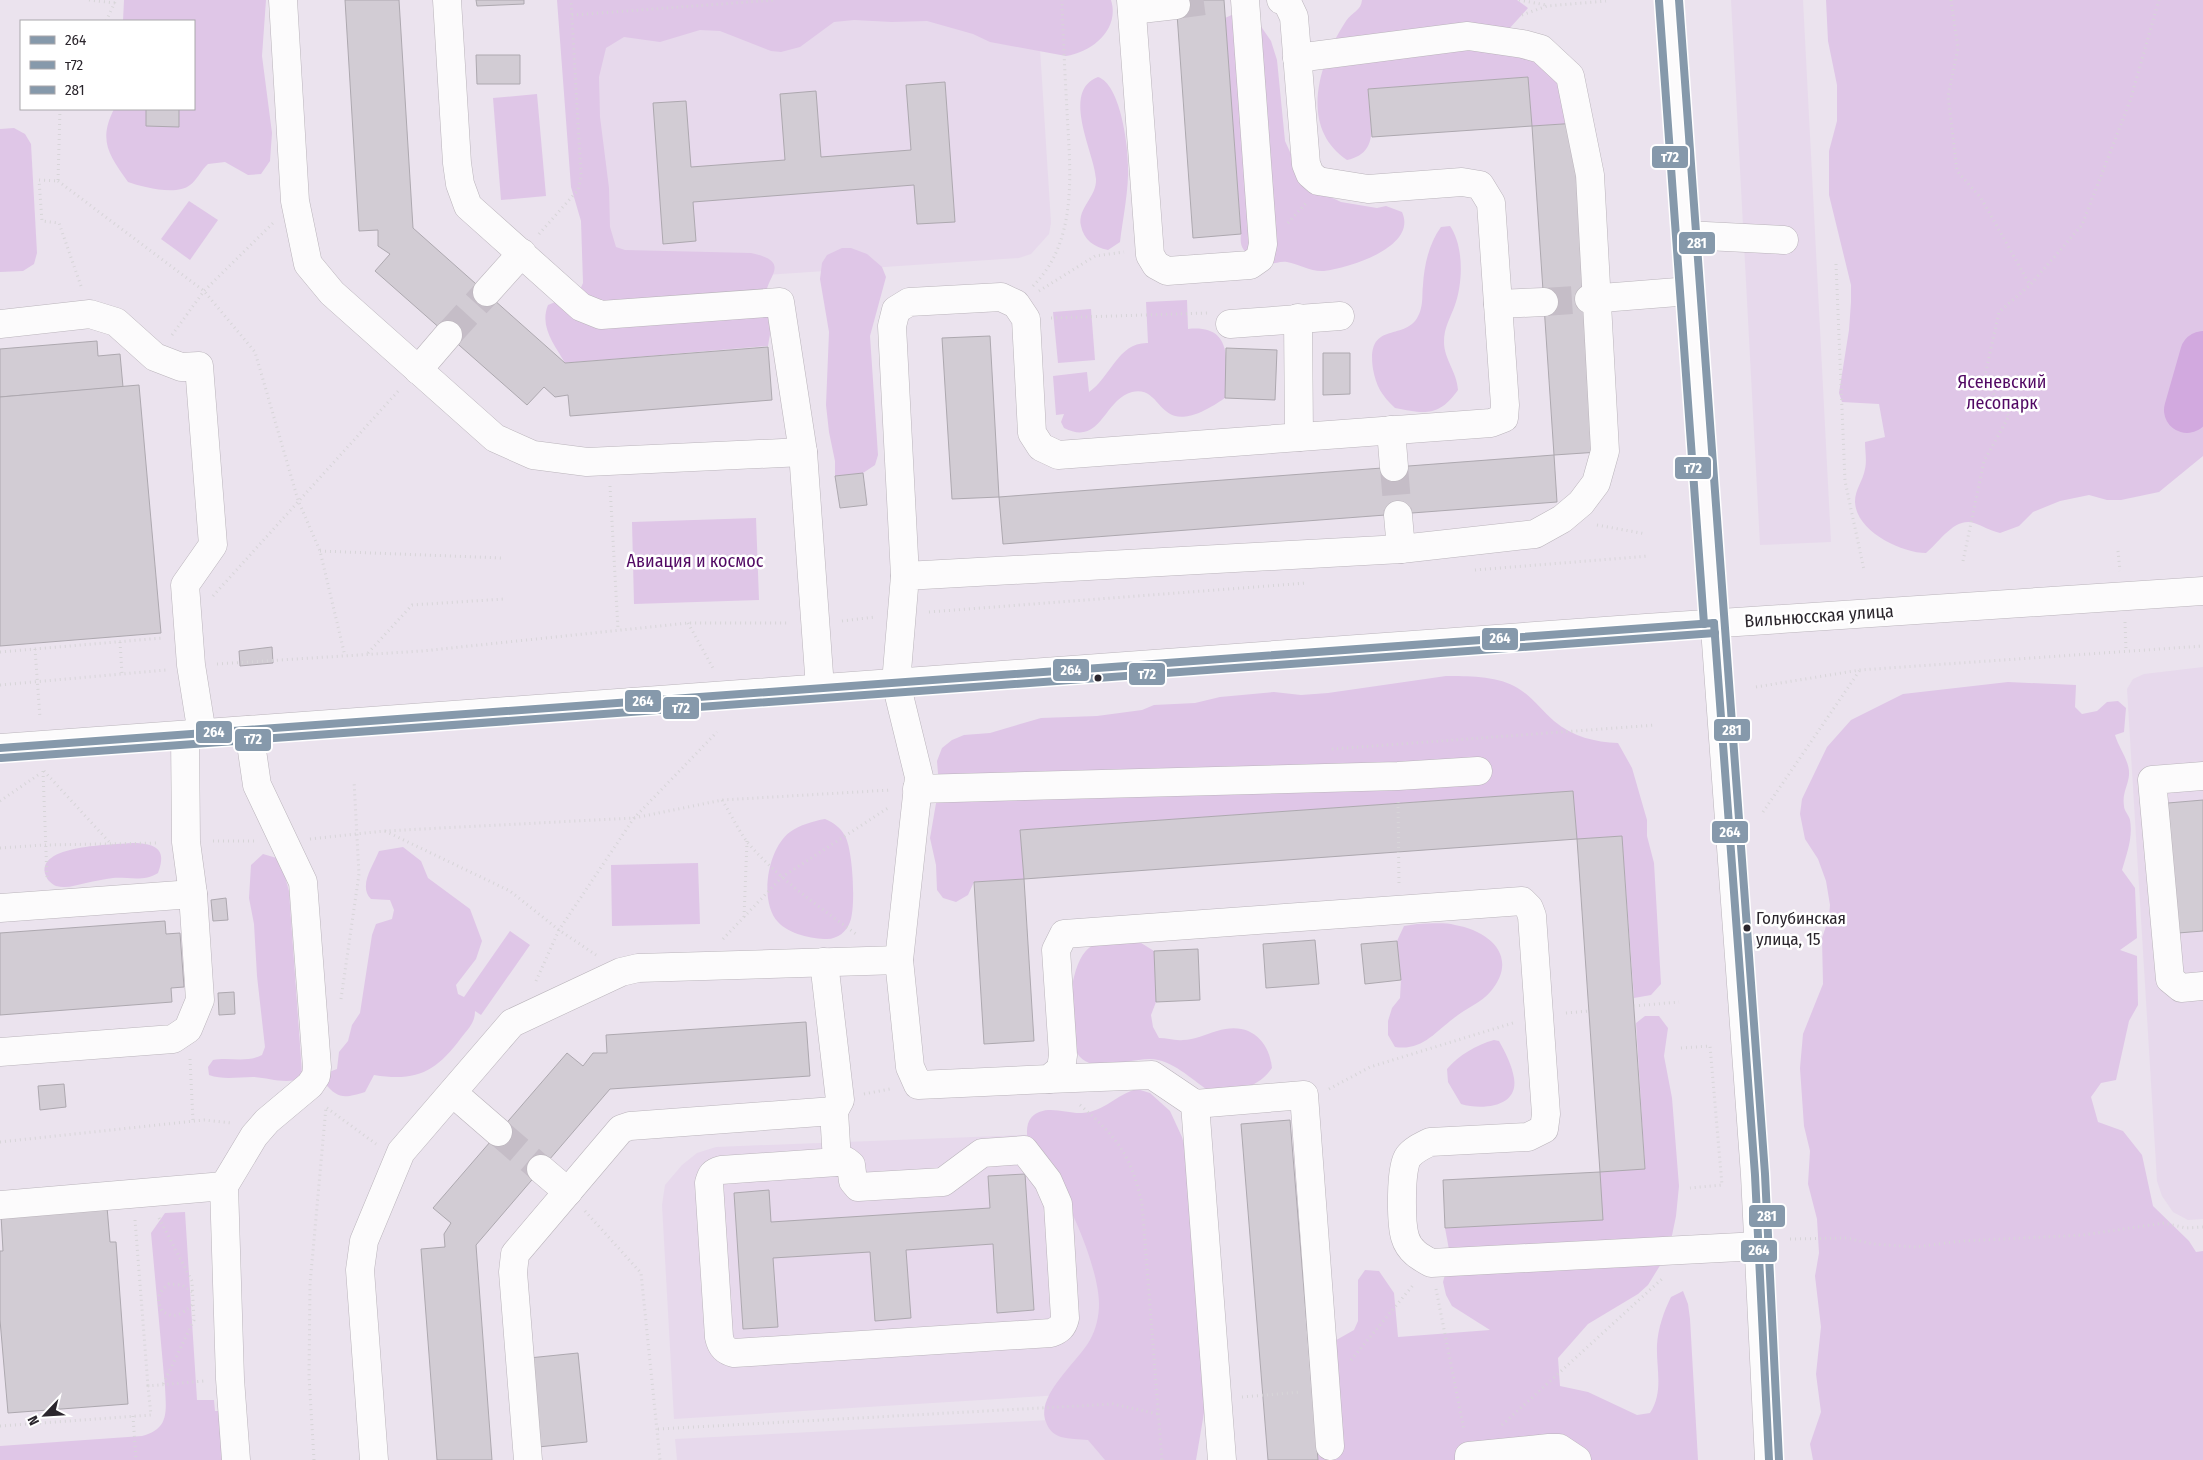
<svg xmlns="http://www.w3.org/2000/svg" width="2203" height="1460" font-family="'Fira Sans Condensed',sans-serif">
<rect width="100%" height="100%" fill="#ebe3ee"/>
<g fill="#e7d9ec">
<polygon points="946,0 1038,17 1051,223 1049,234 1031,254 1019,258 630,284 609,274 587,31"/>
<polygon points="1731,0 1803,0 1831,542 1760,545"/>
<polygon points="2203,667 2203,1219 2188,1220 2173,1212 2162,1196 2157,1181 2127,689 2133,679 2144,674"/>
<polygon points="1074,1133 1126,1391 674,1419 662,1205 665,1185 682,1165 697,1153 716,1147"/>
<polygon points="1128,1416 1130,1460 677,1460 675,1439"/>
</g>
<g fill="#dfc6e7">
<path d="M124,0H266L262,56L272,133L270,161L261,174L248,175L225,162L208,164C202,169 196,181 190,185C177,196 142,187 128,182C109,155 98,141 114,109H194V21H123Z"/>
<path d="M557,0H1111C1120,29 1093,52 1066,56L990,42L973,34L927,21L892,22L854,20L834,22L800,47L781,52L771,51L720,31L700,30L660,42L624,37L606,48L599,77L600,117L609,188L610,227L616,247L625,250L751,253C794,262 765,277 766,296C767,305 771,314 771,323C771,331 769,339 768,346L565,363C555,345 539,327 548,305L579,292L583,283L581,221L571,187Z"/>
<path d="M1362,0H1517L1528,8L1508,30L1548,64L1578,123L1532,126L1528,77L1368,89C1368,116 1384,152 1347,160C1298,127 1319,62 1346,21C1352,12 1361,11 1362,0Z"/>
<path d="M1826,0H2203V456L2159,492L2121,500H2107L2089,495L2060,501L2033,512L2019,526L2000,533C1991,531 1983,526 1974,523C1954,517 1939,543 1926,553C1901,553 1856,531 1855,502C1855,489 1863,481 1865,469C1867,461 1865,450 1865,442L1885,437L1879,404L1842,402L1839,393L1849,330L1851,302V285L1829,195V151L1837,121V85L1828,41Z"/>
<path d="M1236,13L1260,25L1271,41L1277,60L1285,141L1305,185L1341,202L1377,208L1386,206L1402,212C1418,247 1349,268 1324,271C1311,272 1299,264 1287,262C1280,261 1274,264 1268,264C1265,264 1261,261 1258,259C1245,253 1239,249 1241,234L1225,18Z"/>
<path d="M1098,77C1120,84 1128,144 1128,165C1129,190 1123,217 1120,242L1108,250C1094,247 1084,240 1081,226C1077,208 1097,197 1096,179C1095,154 1060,91 1098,77Z"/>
<polygon points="537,94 546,196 501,200 493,98"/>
<polygon points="14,128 25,134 31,144 37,253 34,264 23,271 0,272 0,129"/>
<polygon points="189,201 218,220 190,260 161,239"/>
<path d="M1450,226C1464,246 1463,283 1455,305C1450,319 1444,327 1444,342C1444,359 1457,372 1458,390C1439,417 1425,414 1395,408C1382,396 1376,386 1373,369C1365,315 1412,347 1421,308C1423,301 1422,293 1423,285C1424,266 1429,243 1441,227Z"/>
<polygon points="842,248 851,248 867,254 882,267 886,277 870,336 878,455 875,465 863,473 835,476 835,461 829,432 826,405 829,332 820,279 822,263 827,255"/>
<path d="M1187,300L1188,329C1236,324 1226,366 1225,398C1154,447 1167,384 1132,392C1104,399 1101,447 1064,428L1061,422L1064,414L1056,415L1053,376L1087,372L1089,392C1111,377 1118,342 1148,343L1146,302Z"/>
<polygon points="1091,309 1095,360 1058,363 1053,312"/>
<polygon points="756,518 759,600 634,604 632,522"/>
<path d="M1446,676C1467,676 1495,676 1514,686C1530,694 1541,710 1554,721C1573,737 1595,742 1618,743L1632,768L1647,820V836L1654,863L1661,984L1651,995L1634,998L1622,836L1577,839L1573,791L1020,830L1024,879L974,882L968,895L956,902L943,898L937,890L936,865L930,838L939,786L937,761L942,748L952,740L964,735L990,733L1041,718L1097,716L1142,710L1154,705L1195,703L1220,697L1274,692L1301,695L1328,693Z"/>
<path d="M2008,682L2076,685L2075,707L2082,714L2097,711L2107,702L2118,701L2126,708L2124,732L2115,735C2119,749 2130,761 2129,775C2128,786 2122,793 2124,806C2124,811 2129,815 2130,820C2133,837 2127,853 2122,870L2135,888L2137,938L2120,950L2137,956L2138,1005L2129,1021L2116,1080L2101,1083L2091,1097L2098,1122L2123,1131L2142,1155L2153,1206L2189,1241L2196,1252L2203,1251V1460H1813L1810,1444L1821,1412L1816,1374L1821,1327L1815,1276L1819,1253L1817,1219L1808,1184L1810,1151L1804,1126L1800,1068L1803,1034L1823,984L1822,938L1829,917L1830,905L1826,881L1818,859L1805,839L1800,814L1802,799L1827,747L1851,720L1903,694Z"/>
<path d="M825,819C834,823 840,827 845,836C853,850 856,907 850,922C847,931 838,939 827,939C812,939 789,934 778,922C759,902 767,849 790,832C800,825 813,821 825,819Z"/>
<path d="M132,843C154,843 168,848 158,873C144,882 129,877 113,878C104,879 95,881 86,883C77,885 66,889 56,886C52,884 47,880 46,876C33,844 115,845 132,843Z"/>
<path d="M403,847L421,861L428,878L470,909L482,941L476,959L456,985L458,994L464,997L510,931L530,945L481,1015L475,1011C475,1023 468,1029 461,1038C436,1072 416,1082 374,1075L365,1092C345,1098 338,1100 324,1082V1074L337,1069L339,1052L348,1041L352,1025L360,1013L372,935L376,924L392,919L394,910L390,900L371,899C358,886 373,866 379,851Z"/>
<path d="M263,854L280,859L289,891L302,1073L296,1080C281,1083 268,1078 253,1077C238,1077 223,1080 209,1075L208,1067L213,1060C229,1057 248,1063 262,1055L265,1047L257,976L254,924L249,898L251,865Z"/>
<polygon points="698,863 700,924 612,926 611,865"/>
<path d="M1417,924C1429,924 1443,922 1455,925C1490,931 1519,957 1491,991C1481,1003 1466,1008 1454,1018C1434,1033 1422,1051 1395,1047L1388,1035V1021L1392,1008L1400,998L1401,980L1397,941L1404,926Z"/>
<path d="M1133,938L1154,951L1156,1002L1151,1015L1153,1027L1159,1038C1167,1038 1175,1041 1183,1040C1194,1040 1206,1034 1217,1031C1247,1021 1269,1038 1272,1068C1258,1088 1239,1090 1216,1095C1197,1085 1180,1065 1158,1060C1135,1054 1086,1081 1075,1048C1073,1043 1073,1035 1073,1030C1071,1012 1069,994 1074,977C1084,939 1099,941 1133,938Z"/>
<path d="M1645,1016H1659L1668,1028L1664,1056L1672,1098L1679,1186L1676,1216L1670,1245L1664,1259L1648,1285L1638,1294L1588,1324L1558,1358L1560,1386L1588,1392L1637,1415L1650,1413C1664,1392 1656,1368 1657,1345C1658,1328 1664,1311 1671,1297L1683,1291L1688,1304L1690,1319L1698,1460H1318L1311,1373L1331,1343L1354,1330L1358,1321V1280L1365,1270L1379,1271L1394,1293L1398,1337L1490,1330L1452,1306L1446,1295L1443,1282L1450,1255L1445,1228L1602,1220L1600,1172L1645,1168L1636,1023Z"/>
<path d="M1494,1040L1499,1041C1505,1052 1512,1065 1514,1078C1519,1108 1481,1110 1461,1104L1448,1082L1447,1069C1459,1055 1476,1045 1494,1040Z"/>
<path d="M1137,1089L1150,1093L1170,1111L1182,1137L1193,1178L1205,1407L1196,1460H1105L1088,1440C1079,1439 1069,1439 1061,1437C1054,1435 1048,1429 1046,1422C1035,1396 1077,1363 1090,1340C1096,1329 1099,1316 1099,1304C1099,1276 1079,1224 1065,1200C1055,1181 1037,1163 1029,1143C1026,1135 1026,1124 1031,1118C1044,1103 1066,1114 1082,1113C1104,1112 1117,1094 1137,1089Z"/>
<path d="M185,1212L197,1400H214L215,1411H223L226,1460H0V1446L142,1436C170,1429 166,1411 165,1387L151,1233L165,1213Z"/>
</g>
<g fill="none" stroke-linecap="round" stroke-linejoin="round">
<polyline stroke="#d2a9df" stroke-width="46" points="2187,410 2203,354"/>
</g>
<g fill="#d2ccd4" stroke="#ada8af">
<polygon points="345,0 399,0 413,228 565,363 768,347 772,400 570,416 568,395 555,397 544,387 527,405 375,271 390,254 378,246 378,230 359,231"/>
<polygon points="476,0 524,0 524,4 477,6"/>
<polygon points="1176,0 1224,0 1241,234 1193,238"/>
<polygon points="476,55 520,55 520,84 477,84"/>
<polygon points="1528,77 1532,126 1372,137 1368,89"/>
<polygon points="945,82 955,222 917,224 914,185 693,202 696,241 663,244 653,103 686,101 691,167 785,160 780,94 816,91 821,157 911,150 906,85"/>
<polygon points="146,109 179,109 179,127 146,126"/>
<polygon points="1578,123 1599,452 1554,455 1532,126"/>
<polygon points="990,336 999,497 952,499 942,338"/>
<polygon points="97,341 98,356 120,354 123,387 0,397 0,349"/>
<polygon points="1226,348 1277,350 1275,400 1225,398"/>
<polygon points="1323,353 1350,353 1350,394 1323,395"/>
<polygon points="139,385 161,633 0,646 0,397"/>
<polygon points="1554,455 1557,502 1003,544 999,497"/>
<polygon points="863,473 867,505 840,508 835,476"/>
<polygon points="272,647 273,663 240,666 239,651"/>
<polygon points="1573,791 1577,839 1024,879 1020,830"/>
<polygon points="2203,800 2203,931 2178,933 2168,803"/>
<polygon points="1622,836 1645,1169 1600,1172 1577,839"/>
<polygon points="1024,879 1034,1041 984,1044 974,882"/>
<polygon points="226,898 228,920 213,921 211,900"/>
<polygon points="165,921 166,934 180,933 184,987 171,988 172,1002 0,1015 0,933"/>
<polygon points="1315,940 1319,984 1266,988 1263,944"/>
<polygon points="1397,941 1401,980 1365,984 1361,944"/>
<polygon points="1198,949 1200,1000 1156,1002 1154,951"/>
<polygon points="234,992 235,1014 219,1015 218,993"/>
<polygon points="806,1022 810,1076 610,1089 476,1245 492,1460 437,1460 421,1249 445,1247 444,1234 451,1223 433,1208 567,1053 583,1066 593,1053 607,1053 606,1035"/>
<polygon points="64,1084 66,1107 40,1110 38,1086"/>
<polygon points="1290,1120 1318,1460 1268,1460 1241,1124"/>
<polygon points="1600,1172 1603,1220 1445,1228 1443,1180"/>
<polygon points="1025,1174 1034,1310 997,1313 993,1244 906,1250 911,1318 875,1321 870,1252 773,1258 778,1327 743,1329 734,1193 769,1190 771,1222 990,1208 988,1176"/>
<polygon points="107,1207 110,1242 116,1242 128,1404 8,1413 0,1320 0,1251 3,1251 1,1215"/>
<polygon points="578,1353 587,1442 538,1447 529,1358"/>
</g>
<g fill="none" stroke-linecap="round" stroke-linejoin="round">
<g stroke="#c5bdc7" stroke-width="28" stroke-dasharray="28 14" stroke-linecap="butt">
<polyline points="1176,5 1213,0"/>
<polyline points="1544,302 1589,299"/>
<polyline points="448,335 487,292"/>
<polyline points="1394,467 1398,515"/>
<polyline points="498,1132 541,1169"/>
</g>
<defs>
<g id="minor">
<polyline points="283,0 295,201 308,264 332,293 495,438 533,455 587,462 803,452"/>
<polyline points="447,0 457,163 460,184 468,206 581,307 601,315 780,302 803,452 820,688"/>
<polyline points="1131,0 1150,255 1156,265 1167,271 1250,265 1260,258 1263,244 1245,0"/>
<polyline points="1669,0 1755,1175 1769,1460"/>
<polyline points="1132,10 1176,5"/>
<path d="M1297,58L1468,36L1523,44L1541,49L1570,76L1590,175L1605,451L1596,483L1581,503L1562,519L1535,534L1401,549L905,576L896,683L919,777L899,960L910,1067L918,1085L1049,1079L1061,1069L1063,1055L1056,950L1064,934L1522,901L1529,908L1532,916L1546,1114L1544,1129L1528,1137L1430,1142C1422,1146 1413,1150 1408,1157C1400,1167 1401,1224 1405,1237C1409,1251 1420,1257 1431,1263L1759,1246"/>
<polyline points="1686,235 1784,240"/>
<polyline points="487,292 522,253"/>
<polyline points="1589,299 1690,291"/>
<polyline points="1498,304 1544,302"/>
<polyline points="1298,318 1299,437"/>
<polyline points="0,324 90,314 116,322 155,357 181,367 199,366 213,545 185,585 191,665 202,734"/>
<polyline points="1230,324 1340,316"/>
<polyline points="418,370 448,335"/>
<polyline points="1391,430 1394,467"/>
<polyline points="1398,515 1401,549"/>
<polyline points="905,576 892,326 896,310 909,302 1001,297 1016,304 1026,319 1032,433 1041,447 1058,455 1491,423 1504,418 1505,405 1491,203 1480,185 1462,182 1368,189 1318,181 1310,174 1306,164 1294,17 1287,2 1281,0"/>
<polyline points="0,748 1646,628 2203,591"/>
<polyline points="2203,776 2152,780 2170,979 2181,988 2203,986"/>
<polyline points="917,789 1398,776 1478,771"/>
<polyline points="0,908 193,894"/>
<polyline points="0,1052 173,1039 188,1029 200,1000 193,894 186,842 185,735"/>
<polyline points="1049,1079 1152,1075 1195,1104 1222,1460"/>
<polyline points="453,1093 498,1132"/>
<polyline points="1195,1104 1304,1095 1330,1446"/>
<path d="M834,1111L837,1162L846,1161L851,1165L853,1181L858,1187L943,1182L982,1153L1024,1150L1048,1181L1058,1204L1065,1318C1063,1327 1059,1330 1051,1333L734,1353C725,1351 721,1347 719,1337L709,1183C711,1175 713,1172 721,1170L837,1162"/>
<polyline points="541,1169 568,1192"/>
<polyline points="0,1205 224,1186"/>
<polyline points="236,1460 230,1379 224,1186 254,1136 267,1121 310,1085 316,1076 317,1067 303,882 257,785 249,730"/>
<polyline points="374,1460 360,1270 364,1241 401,1152 512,1023 621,972 638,968 899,960"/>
<polyline points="528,1460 513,1272 515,1254 621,1129 630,1126 834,1111 840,1100 824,962"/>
<polyline points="1469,1460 1469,1456 1549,1448 1559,1448 1577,1460"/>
</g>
</defs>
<use href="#minor" stroke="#bab4bb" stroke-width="29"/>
<g stroke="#d7d5d8" stroke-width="3" stroke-dasharray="1 4" stroke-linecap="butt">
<polyline points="89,0 115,3"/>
<polyline points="1519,0 1546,5"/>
<polyline points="1951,0 1958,48 1948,96 1957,171 1981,198 2030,285"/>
<polyline points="572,15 775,0"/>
<polyline points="1522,15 1547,6 1606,1"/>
<polyline points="106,21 116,0"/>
<polyline points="60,109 58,181 39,180 42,221 59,223 82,289"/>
<polyline points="58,181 204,291 255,352 298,500 320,551 345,656"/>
<polyline points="1288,223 1306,203"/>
<polyline points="539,234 578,190 581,176 571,0"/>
<polyline points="1836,264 1845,481 1864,570"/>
<path d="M1033,286C1079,240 1070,170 1067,111C1065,74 1063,37 1062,0"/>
<polyline points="1039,291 1095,256 1124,252"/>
<polyline points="1051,318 1207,313"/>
<polyline points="172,335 204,291 273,223"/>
<polyline points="610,486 618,629"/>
<polyline points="1597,525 1646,534"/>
<polyline points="320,551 503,558"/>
<polyline points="2118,551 2120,571"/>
<polyline points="1963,561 1984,461 2009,416 1984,380 1999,312 2030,285 2082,225 2130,101 2159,0"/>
<polyline points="1475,570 1649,556"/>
<polyline points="213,596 400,389"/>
<polyline points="929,612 1307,583"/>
<polyline points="842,621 875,617"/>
<polyline points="2125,622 2126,651"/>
<polyline points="688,623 714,670"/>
<polyline points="120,642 122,674"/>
<polyline points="35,649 40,718"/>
<polyline points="0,652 162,638"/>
<polyline points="368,653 412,605 504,599"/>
<polyline points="217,664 422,651 688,623 788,623"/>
<polyline points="0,685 166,670"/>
<polyline points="1756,687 1860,670 2203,646"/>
<polyline points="1332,749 1656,725"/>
<polyline points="43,771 47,878"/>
<polyline points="44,771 112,845"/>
<path d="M722,800C731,814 738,830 748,843C779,879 818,906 856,934"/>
<polyline points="0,801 41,773"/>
<polyline points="1398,802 1399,883"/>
<polyline points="1763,812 1860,670"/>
<polyline points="385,831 510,891 559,930 596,955"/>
<polyline points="310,839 384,831 634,818 722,800 891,790"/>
<polyline points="213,841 254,841"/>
<polyline points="0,848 44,845 159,843"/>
<polyline points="744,917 747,841"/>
<polyline points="723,939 782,877 888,808"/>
<polyline points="536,981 559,930 634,818 717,732"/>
<polyline points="341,999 359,874 354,781"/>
<polyline points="1634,1006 1679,1002"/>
<polyline points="1566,1013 1589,1011"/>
<polyline points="1681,1048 1710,1046 1722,1185 1690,1188"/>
<polyline points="190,1059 193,1121"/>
<polyline points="1329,1089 1370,1067 1513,1023"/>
<polyline points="864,1094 890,1089"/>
<path d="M1080,1105C1118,1138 1131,1155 1142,1204L1162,1460"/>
<polyline points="327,1108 376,1144"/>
<polyline points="0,1142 204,1120 232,1123"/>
<polyline points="585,1211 641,1273 660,1460"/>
<polyline points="159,1218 192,1281 194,1320 163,1384"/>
<polyline points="135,1220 148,1386"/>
<polyline points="1790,1239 1846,1238 1874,1244 1916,1247 1961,1241 2083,1235 2164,1223 2186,1228 2203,1227"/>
<polyline points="1436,1289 1464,1430"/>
<path d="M192,1292L182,1285L169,1284C158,1292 156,1299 162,1311C175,1320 182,1314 193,1304"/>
<polyline points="1351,1360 1414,1284"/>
<polyline points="1242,1397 1301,1392"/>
<polyline points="133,1416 136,1460"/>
<polyline points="1502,1425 1663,1278"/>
<polyline points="0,1426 151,1415 148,1386 204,1381"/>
<polyline points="658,1429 1113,1404 1158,1414"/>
<polyline points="314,1460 309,1376 310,1284 326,1107"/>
</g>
<use href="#minor" stroke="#fcfbfc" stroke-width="28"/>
<defs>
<g id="bus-1">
<polyline points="1714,623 1755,1175 1769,1460"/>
<polyline points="0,748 1714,623"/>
</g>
<g id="bus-2">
<polyline points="1659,1 1704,624"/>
<polyline points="1,758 1715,633"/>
</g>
<polyline id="bus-3" points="1679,0 1765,1174 1779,1460"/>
</defs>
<use href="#bus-1" stroke="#fff" stroke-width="11"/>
<use href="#bus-2" stroke="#fff" stroke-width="11"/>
<use href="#bus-3" stroke="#fff" stroke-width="11"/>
<use href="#bus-1" stroke="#8699ab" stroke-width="8"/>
<use href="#bus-2" stroke="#8699ab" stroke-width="8"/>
<use href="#bus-3" stroke="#8699ab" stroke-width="8"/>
</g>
<g fill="#2b262d" stroke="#fff" stroke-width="2">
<circle cx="1098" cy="678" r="4.5"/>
<circle cx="1747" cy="928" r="4.5"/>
</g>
<g text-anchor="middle" stroke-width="5" stroke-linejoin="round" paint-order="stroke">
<g font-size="17" fill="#2b262d" stroke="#fff" text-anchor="start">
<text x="1756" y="924">Голубинская<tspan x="1756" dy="21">улица, 15</tspan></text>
</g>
<g font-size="18" fill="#510863" stroke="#fff">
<text x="2002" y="388">Ясеневский<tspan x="2002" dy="21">лесопарк</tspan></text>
<text x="695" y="567">Авиация и космос</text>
</g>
<g font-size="18" fill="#2b262d" stroke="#fff">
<text transform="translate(1819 616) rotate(-4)" y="6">Вильнюсская улица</text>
</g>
</g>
<g stroke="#fff" stroke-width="2">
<rect x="1651" y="145" width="38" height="24" rx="5" fill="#8699ab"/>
<rect x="1678" y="231" width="38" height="24" rx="5" fill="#8699ab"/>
<rect x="1674" y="456" width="38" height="24" rx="5" fill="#8699ab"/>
<rect x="1481" y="627" width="38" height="24" rx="5" fill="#8699ab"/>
<rect x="1052" y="658" width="38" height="24" rx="5" fill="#8699ab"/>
<rect x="1128" y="662" width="38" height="24" rx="5" fill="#8699ab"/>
<rect x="624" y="689" width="38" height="24" rx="5" fill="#8699ab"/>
<rect x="662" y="696" width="38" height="24" rx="5" fill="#8699ab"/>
<rect x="1713" y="718" width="38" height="24" rx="5" fill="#8699ab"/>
<rect x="195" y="720" width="38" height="24" rx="5" fill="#8699ab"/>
<rect x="234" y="728" width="38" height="24" rx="5" fill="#8699ab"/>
<rect x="1711" y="820" width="38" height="24" rx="5" fill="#8699ab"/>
<rect x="1748" y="1204" width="38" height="24" rx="5" fill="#8699ab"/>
<rect x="1740" y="1239" width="38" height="24" rx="5" fill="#8699ab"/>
</g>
<g font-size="14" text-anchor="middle" font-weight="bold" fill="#fff">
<text x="1670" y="162">т72</text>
<text x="1697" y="248">281</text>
<text x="1693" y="473">т72</text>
<text x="1500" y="643">264</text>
<text x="1071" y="675">264</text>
<text x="1147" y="679">т72</text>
<text x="643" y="706">264</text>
<text x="681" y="713">т72</text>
<text x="1732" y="735">281</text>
<text x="214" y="737">264</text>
<text x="253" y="744">т72</text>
<text x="1730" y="837">264</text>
<text x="1767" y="1221">281</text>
<text x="1759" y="1255">264</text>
</g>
<rect x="20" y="20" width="175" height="90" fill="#ffffff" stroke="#aaa8ab"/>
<rect x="30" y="36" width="25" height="8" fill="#8699ab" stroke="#aaa8ab"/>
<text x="65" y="45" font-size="15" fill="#2b262d">264</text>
<rect x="30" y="61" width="25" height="8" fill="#8699ab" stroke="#aaa8ab"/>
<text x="65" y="70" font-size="15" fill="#2b262d">т72</text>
<rect x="30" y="86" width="25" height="8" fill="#8699ab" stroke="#aaa8ab"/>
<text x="65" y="95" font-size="15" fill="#2b262d">281</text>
<g transform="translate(45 1415) rotate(245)" stroke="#ffffff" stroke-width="4" paint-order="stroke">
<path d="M0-4L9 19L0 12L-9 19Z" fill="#2b262d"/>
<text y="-8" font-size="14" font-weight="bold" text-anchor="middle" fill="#2b262d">N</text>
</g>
</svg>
